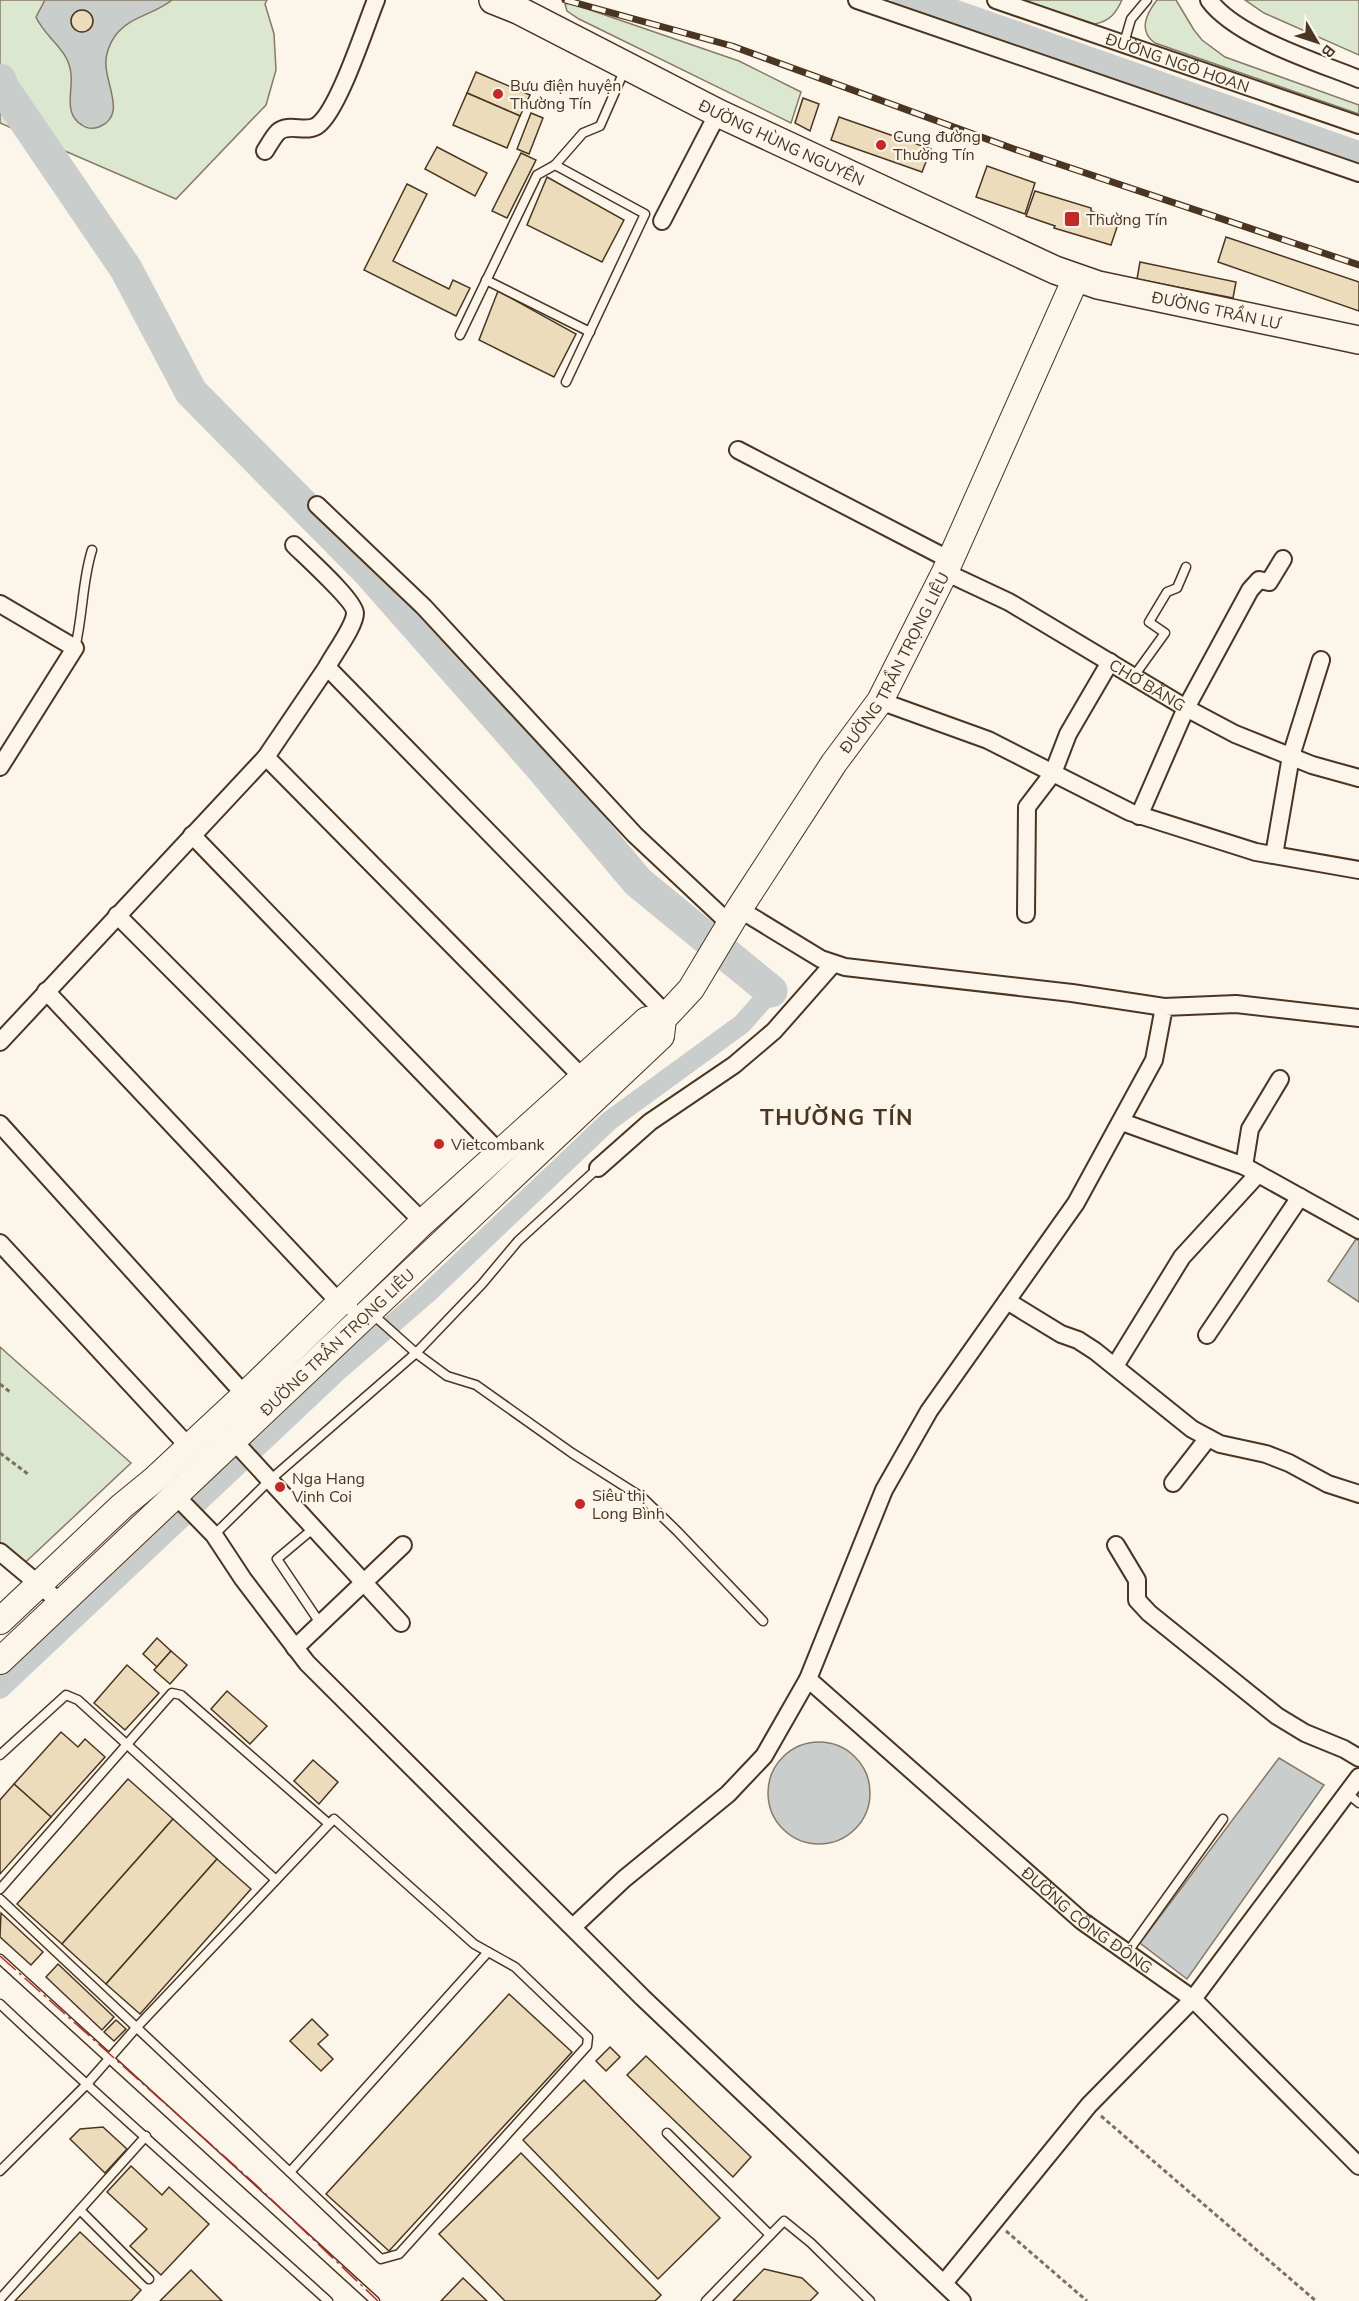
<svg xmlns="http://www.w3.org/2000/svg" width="1359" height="2301" font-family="'Nunito Sans',sans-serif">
<rect width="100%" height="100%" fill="#fbf6e9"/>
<g fill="#dce7d0" stroke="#887966" stroke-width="1.5">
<polygon points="0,0 267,0 265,4 274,34 276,70 266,105 176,199 0,123"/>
<path d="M1029,0H1122C1116,13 1110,21 1095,24L1028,2Z"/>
<path d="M1157,0H1176L1194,30L1202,40L1225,57L1359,105V114L1155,43C1138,31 1146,14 1157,0Z"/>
<polygon points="1245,0 1359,0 1359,55 1264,13"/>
<polygon points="570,3 739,61 801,92 791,123 579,19 567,11 565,4"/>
<polygon points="0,1347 131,1463 14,1573 0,1560"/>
</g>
<g fill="#c9cecd" stroke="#887966" stroke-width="1.5">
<path d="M45,0H172C154,15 129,16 115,36C109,44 105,56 106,66C107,87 126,116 99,127C93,129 87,129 82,125C63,114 73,91 71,74C69,49 45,38 36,17Z"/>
<polygon points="1356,1239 1359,1241 1359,1302 1328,1281"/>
<circle cx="819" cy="1793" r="51"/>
<polygon points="1279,1758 1324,1785 1187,1979 1140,1943"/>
</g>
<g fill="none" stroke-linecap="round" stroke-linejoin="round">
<polyline stroke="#c9cecd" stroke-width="20" points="0,1689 339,1370 428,1293 609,1121 742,1024 771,991"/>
<g stroke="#c9cecd" stroke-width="33">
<polyline points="908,0 1359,158"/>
<polyline points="0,80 3,88 126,269 191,392 369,572 541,767 638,882 771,991"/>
</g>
</g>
<g fill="#ecdcbc" stroke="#4a3520" stroke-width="1.5">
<circle cx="82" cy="21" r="11"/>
<polygon points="476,72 530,95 520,116 467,93"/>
<polygon points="467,93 520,116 507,148 453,125"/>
<polygon points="803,98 819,104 810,131 795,123"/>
<polygon points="531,113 543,118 529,154 517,149"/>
<polygon points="839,117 931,149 922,172 831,140"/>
<polygon points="437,147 487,173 475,196 425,169"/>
<polygon points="521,153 536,160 507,218 492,211"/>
<polygon points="987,166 1035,183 1025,214 976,197"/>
<polygon points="547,177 624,220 602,262 527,225"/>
<polygon points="407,184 427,194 393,261 449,289 453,280 470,288 456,316 364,270"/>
<polygon points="1035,191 1091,208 1091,211 1119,221 1111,245 1054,228 1055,226 1026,216"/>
<polygon points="1226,237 1359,282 1359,311 1218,262"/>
<polygon points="1140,262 1236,282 1233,298 1137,279"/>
<polygon points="498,291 576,334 554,377 479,340"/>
<polygon points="157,1638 171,1651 157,1667 143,1654"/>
<polygon points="171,1651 187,1665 170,1684 154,1670"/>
<polygon points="127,1665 159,1693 125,1730 94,1703"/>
<polygon points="227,1691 267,1726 250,1744 211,1709"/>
<polygon points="61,1732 78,1747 85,1739 105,1757 51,1817 14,1784"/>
<polygon points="313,1760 338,1782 319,1804 294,1781"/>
<polygon points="128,1779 173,1819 62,1944 17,1904"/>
<polygon points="14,1784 51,1817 0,1874 0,1800"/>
<polygon points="173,1819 217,1859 106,1984 62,1944"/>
<polygon points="217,1859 251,1889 140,2014 106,1984"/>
<polygon points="1,1913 43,1952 31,1965 0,1937"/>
<polygon points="58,1964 114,2017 102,2030 46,1977"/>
<polygon points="509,1994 572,2052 389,2251 326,2194"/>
<polygon points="312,2019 328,2035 318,2044 333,2059 321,2071 290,2041"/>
<polygon points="116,2020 126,2029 114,2041 104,2032"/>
<polygon points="610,2047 620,2057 606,2071 596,2061"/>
<polygon points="646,2056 751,2157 733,2177 627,2075"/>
<polygon points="584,2080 720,2218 658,2279 523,2140"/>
<polygon points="103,2127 127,2149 105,2173 70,2139 80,2129"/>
<polygon points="521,2153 661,2295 655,2301 505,2301 439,2234"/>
<polygon points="131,2166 162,2195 169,2187 209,2224 161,2275 130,2246 147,2229 107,2192"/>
<polygon points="80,2232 141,2290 131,2301 15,2301"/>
<polygon points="764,2269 802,2278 818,2293 810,2301 733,2301"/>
<polygon points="191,2270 222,2301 160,2301"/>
<polygon points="463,2278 487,2301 441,2301"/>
</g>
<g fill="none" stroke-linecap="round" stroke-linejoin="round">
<defs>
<g id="service">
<polyline points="1124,43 1131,19 1147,0"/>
<polyline points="555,165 645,214 566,382"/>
<polyline points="486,280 590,332"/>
<polyline points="460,335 537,175 555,165 583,133 600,126 625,69"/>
<path d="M75,648C83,616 82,581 92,550"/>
<polyline points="1134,676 1165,633 1149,622 1167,592 1177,588 1186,567"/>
<polyline points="379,1320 416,1353 447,1376 476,1385 572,1453 643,1498 677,1531 763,1621"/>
<polyline points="314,1528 277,1559 320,1623"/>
<polyline points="214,1535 270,1480 416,1353 482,1284 518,1241 598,1168"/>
<polyline points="0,1755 66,1695 78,1700 276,1880"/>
<polyline points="1347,1793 1359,1803"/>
<polyline points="0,1889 172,1693 181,1695 329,1824"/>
<path d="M0,1899C127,2019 255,2138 381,2259L399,2254L587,2046L588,2037L515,1967L474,1944L334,1819L329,1824L136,2028L86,2085L0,2171"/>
<polyline points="1127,1953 1223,1819"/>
<polyline points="0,1959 375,2301"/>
<path d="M0,2004C107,2105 218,2202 328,2301"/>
<polyline points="667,2133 770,2235"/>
<polyline points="290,2172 488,1952"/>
<polyline points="80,2210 149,2279"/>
<polyline points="0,2299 146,2136"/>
<polyline points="706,2301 784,2221 811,2243 870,2301"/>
</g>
<g id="minor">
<polyline points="857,0 1359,173"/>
<path id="s1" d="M996,0L1359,125"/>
<path d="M1209,0C1236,37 1317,62 1359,79"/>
<path d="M265,151C269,145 273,137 278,132C289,122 307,134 318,125C339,109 365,27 376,0"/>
<polyline points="662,221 718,113"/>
<polyline points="738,450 950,560"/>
<polyline points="317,505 424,607 635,835 731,925"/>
<path d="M294,545C305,556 355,601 355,613C355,626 333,655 327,667L667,1015"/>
<path id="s2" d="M945,572L1009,602L1186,708L1235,734L1312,765L1359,778"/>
<polyline points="0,604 75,648 0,767"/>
<polyline points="880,701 988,740 1130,812 1256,852 1359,870"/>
<polyline points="266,757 582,1077"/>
<polyline points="1139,816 1186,708 1250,590 1259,580 1269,582 1283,559"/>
<polyline points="192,835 499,1152"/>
<polyline points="1274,855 1291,756 1321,660"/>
<polyline points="739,909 821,959 845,967 1072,993 1164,1007"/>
<polyline points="1026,914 1027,807 1053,773 1068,734 1110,662"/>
<polyline points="117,915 423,1222"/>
<polyline points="46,991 339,1302 349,1306"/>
<polyline points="0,1042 266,757 327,667"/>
<polyline points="1122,1122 1244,1166 1359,1230"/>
<polyline points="0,1124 245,1395"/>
<polyline points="1244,1166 1250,1129 1280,1079"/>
<polyline points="598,1168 650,1122 734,1065 774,1031 833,964"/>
<polyline points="0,1243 189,1447"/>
<polyline points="1007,1301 1061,1334 1078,1340 1095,1351 1192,1429 1220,1444 1266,1454 1289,1463 1328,1484 1359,1494"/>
<polyline points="1207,1335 1300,1197"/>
<polyline points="1115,1366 1182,1257 1258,1174"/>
<polyline points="233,1440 401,1623"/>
<polyline points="1173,1483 1208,1438"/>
<polyline points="175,1495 214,1535 243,1579 307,1663 643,1998 962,2301"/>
<polyline points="1116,1545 1137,1580 1137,1600 1149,1613 1277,1716 1305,1733 1344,1749 1359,1758"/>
<polyline points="0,1552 61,1603"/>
<polyline points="295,1648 403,1545"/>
<path id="s3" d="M808,1679L1082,1921L1193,1999L1359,2166"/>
<polyline points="573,1927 624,1879 728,1794 764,1756 808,1679 884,1490 929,1411 1076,1203 1154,1060 1164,1007 1236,1004 1359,1018"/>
<polyline points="944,2283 1089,2105 1193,1999 1359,1777"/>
</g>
<g id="primary">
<polyline points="0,1621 122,1506 155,1479 245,1395 423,1222 647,1020 663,1019"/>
<path id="s4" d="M0,1661L661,1036L663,1019L691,989L739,909L834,763L880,701L945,572L1076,278"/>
</g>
<g id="trunk">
<path id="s5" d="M493,0L518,10L718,113L1055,270L1098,285L1359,340"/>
</g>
</defs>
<use href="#service" stroke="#4a3520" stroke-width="11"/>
<use href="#minor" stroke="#4a3520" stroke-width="20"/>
<use href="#primary" stroke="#4a3520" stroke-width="28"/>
<use href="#trunk" stroke="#4a3520" stroke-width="30"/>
<g stroke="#7f6f5c" stroke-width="3" stroke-dasharray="4.5 3" stroke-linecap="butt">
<polyline points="0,1384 10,1392"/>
<polyline points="0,1453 28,1474"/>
<polyline points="1101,2116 1316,2301"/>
<polyline points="1006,2231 1087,2301"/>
</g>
<use href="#service" stroke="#fbf6e9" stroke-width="8"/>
<use href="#minor" stroke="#fbf6e9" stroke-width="16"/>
<use href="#primary" stroke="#fbf6e9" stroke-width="26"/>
<use href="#trunk" stroke="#fbf6e9" stroke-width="27"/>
<defs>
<polyline id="rail" points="565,0 732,46 1014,149 1359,265"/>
</defs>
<use href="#rail" stroke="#4a3520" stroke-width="7"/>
<use href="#rail" stroke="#fbf6e9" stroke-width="4.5" stroke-dasharray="14" stroke-linecap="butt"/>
<polyline stroke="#c62828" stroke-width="1.5" stroke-dasharray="21 4.5 3 4.5" stroke-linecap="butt" points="0,1956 254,2183 378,2301"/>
</g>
<g fill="#c62828" stroke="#fbf6e9" stroke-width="2">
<circle cx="498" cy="94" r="6"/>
<circle cx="881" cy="145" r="6"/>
<rect x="1064" y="211" width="16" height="16" rx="3"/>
<circle cx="439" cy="1144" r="6"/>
<circle cx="280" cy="1487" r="6"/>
<circle cx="580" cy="1504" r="6"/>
</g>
<g text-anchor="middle" stroke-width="4.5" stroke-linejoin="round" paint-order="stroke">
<g font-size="16" fill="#4a3520" stroke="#fbf6e9">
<text dy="6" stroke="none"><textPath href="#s1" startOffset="192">ĐƯỜNG NGÔ HOAN</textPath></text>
<text dy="6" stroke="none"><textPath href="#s5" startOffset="322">ĐƯỜNG HÙNG NGUYÊN</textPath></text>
<text dy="6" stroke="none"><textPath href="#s5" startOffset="790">ĐƯỜNG TRẦN LƯ</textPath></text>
<text dy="6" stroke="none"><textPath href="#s4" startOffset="1353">ĐƯỜNG TRẦN TRỌNG LIÊU</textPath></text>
<text dy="6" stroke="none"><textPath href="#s2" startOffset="232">CHỢ BẰNG</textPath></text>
<text dy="6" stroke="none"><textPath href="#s4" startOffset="464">ĐƯỜNG TRẦN TRỌNG LIÊU</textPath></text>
<text dy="6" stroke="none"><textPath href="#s3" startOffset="369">ĐƯỜNG CỔNG ĐÔNG</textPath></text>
</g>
<g font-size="16" fill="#4a3520" stroke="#fbf6e9" text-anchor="start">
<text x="510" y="91">Bưu điện huyện<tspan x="510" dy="18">Thường Tín</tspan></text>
<text x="893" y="142">Cung đường<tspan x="893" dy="18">Thường Tín</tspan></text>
<text x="1086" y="225">Thường Tín</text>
<text x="451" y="1150">Vietcombank</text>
<text x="292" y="1484">Nga Hang<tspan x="292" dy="18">Vinh Coi</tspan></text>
<text x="592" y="1501">Siêu thị<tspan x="592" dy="18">Long Bình</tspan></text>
</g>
<g font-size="22" font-weight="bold" letter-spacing="1.5" fill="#4a3520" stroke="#fbf6e9">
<text x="837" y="1125">THƯỜNG TÍN</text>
</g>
</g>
<g transform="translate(1317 42) rotate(129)" stroke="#fbf6e9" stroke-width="4.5" paint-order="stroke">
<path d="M0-4.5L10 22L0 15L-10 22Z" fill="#4a3520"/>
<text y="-9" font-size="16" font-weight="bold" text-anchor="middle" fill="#4a3520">B</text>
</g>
</svg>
